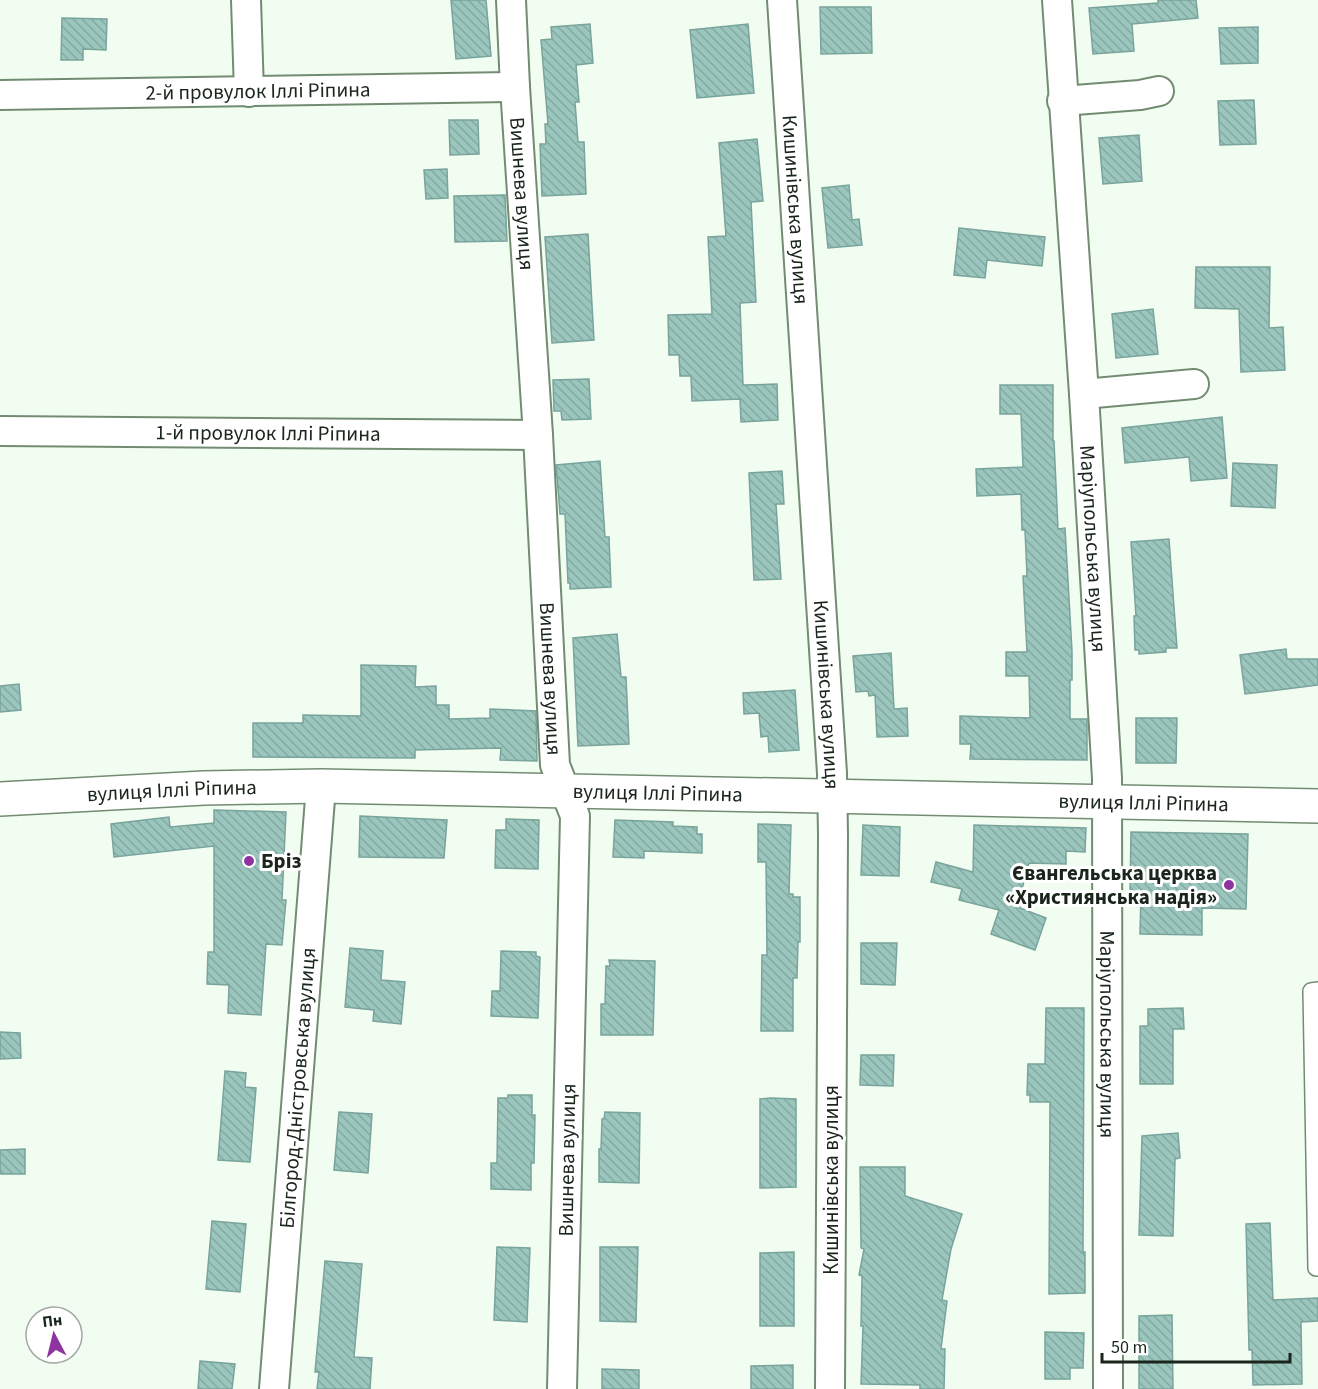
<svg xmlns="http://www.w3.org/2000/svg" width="1318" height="1389" font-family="'Source Sans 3',sans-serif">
<defs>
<pattern id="building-back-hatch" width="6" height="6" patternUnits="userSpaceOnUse" patternTransform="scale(1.5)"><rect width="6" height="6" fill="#9ac6bd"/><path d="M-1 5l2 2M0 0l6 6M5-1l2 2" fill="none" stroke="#84aaa2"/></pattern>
</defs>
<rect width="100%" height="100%" fill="#f2fdf2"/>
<g fill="url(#building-back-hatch)" stroke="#79a49b" stroke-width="1.5">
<polygon points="451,0 486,0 491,56 456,59"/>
<polygon points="1158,0 1196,0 1198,18 1132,24 1134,51 1093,54 1089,8 1158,3"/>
<polygon points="820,7 871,7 872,53 821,54"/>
<polygon points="62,18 107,19 106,50 83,49 83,60 61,60"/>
<polygon points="590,24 593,63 576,65 579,102 575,102 578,142 584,142 586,194 542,196 540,144 546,144 545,124 548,124 541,40 552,39 551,27"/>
<polygon points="748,24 754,93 697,98 690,30"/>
<polygon points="1258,27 1258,63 1221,64 1219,28"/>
<polygon points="1254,100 1256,144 1220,145 1218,101"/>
<polygon points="449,120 478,120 479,154 450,155"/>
<polygon points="1139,135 1142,181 1103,184 1099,138"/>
<polygon points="757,139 763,201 751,202 756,302 740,303 743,385 777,384 778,420 741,422 740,399 692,401 691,376 680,376 679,355 669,355 668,315 712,314 708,237 726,236 719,143"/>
<polygon points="447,169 448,198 426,199 424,170"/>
<polygon points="849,185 852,220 859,219 862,245 828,248 822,188"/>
<polygon points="505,195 507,241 455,242 454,196"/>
<polygon points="959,228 1045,237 1042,266 987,260 985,278 954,275"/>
<polygon points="588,234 594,340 552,343 545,237"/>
<polygon points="1196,267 1270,267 1269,328 1283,327 1285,370 1241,372 1239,309 1195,308"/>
<polygon points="1153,309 1158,354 1116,358 1112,314"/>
<polygon points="589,379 591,419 562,420 561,411 554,411 553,380"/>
<polygon points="1000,385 1053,385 1053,441 1054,441 1058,529 1065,528 1072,651 1072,680 1070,680 1070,719 1087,719 1087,760 970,759 971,744 960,744 960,716 1030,718 1029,676 1006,676 1006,652 1027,652 1023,576 1027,576 1025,530 1022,530 1021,494 977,496 976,469 1023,467 1021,414 1000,414"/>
<polygon points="1222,417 1227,478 1191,481 1189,457 1125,463 1122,428"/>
<polygon points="600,461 605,537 609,537 611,587 570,589 570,583 568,583 565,514 560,514 556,465"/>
<polygon points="1233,463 1277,465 1275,508 1231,506"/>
<polygon points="782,471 784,504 776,504 781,579 754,580 749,473"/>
<polygon points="1169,539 1177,648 1166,648 1166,652 1139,654 1139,650 1135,650 1134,616 1136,616 1131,542"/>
<polygon points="617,634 621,677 626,677 629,744 578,746 573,638"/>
<polygon points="1286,649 1287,659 1318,659 1318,685 1245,694 1240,655"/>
<polygon points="891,653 894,709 907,708 908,736 877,737 875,695 869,696 868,691 856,692 853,656"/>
<polygon points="361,665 416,666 415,687 436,686 436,705 449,705 449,719 490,718 490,709 536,711 537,761 500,760 501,748 415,750 415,758 253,757 253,723 303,723 303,715 361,716"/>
<polygon points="19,684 21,710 0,712 0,686"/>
<polygon points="795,690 799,750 769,752 768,736 761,737 759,713 744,714 743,693"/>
<polygon points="1136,718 1177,718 1176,763 1136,763"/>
<polygon points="214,810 286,812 282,900 286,900 282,945 266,944 261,1015 228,1013 229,985 207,984 208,952 214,952 214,846 114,857 111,824 169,817 170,827 214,823"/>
<polygon points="360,816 447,820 444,858 359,857"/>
<polygon points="506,819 539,820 538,869 495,868 496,830 506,830"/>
<polygon points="615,820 673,822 673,826 697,827 697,834 702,834 702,853 644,851 644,858 613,857"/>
<polygon points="758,824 791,825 789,894 793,894 793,897 800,897 800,942 798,942 797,978 793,978 793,1031 761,1031 762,955 767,955 766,862 758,862"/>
<polygon points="863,825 900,827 899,876 861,875"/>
<polygon points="974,825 1086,828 1085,852 1066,851 1066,864 1029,863 1019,900 1021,901 1020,908 1046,918 1035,950 991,934 999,910 959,900 962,889 931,882 936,862 973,872"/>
<polygon points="1131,832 1248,834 1246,909 1202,908 1202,935 1140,934 1141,894 1130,893"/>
<polygon points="861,943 897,943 895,985 861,984"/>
<polygon points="350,948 383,951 381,980 405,982 401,1024 373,1021 374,1010 345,1007"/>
<polygon points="501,951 536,952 536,956 540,957 538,1018 491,1016 492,991 500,991"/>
<polygon points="609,960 655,961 653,1035 601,1035 601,1004 605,1004 606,966 610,966"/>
<polygon points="1046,1008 1084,1008 1083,1252 1085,1252 1085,1293 1049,1294 1050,1102 1030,1102 1030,1095 1027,1095 1028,1064 1045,1064"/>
<polygon points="1183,1008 1184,1029 1173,1029 1173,1084 1140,1084 1140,1026 1148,1026 1148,1009"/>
<polygon points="0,1032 20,1033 21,1058 0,1059"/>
<polygon points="861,1055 894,1055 893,1086 860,1085"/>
<polygon points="225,1071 246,1073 245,1087 256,1088 250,1162 218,1160"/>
<polygon points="508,1095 532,1095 532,1115 535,1115 534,1163 531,1163 531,1190 491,1189 491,1163 497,1163 498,1098 508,1098"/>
<polygon points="771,1098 796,1099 796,1187 760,1188 760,1099"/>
<polygon points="339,1112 372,1114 368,1173 334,1170"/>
<polygon points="605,1112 640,1113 639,1183 599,1182 599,1149 601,1149 602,1119 604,1119"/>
<polygon points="1178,1133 1180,1158 1175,1159 1173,1236 1139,1235 1142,1136"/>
<polygon points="25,1149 25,1174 0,1174 0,1150"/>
<polygon points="860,1167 905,1167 905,1196 962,1214 951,1249 942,1300 947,1301 941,1349 945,1349 944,1389 920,1389 920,1385 861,1384 863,1326 861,1326 862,1276 859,1275 864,1249 861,1248"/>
<polygon points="212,1221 246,1224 240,1292 206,1289"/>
<polygon points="1270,1223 1273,1300 1318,1298 1318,1321 1301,1322 1302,1384 1253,1385 1252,1350 1249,1350 1246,1224"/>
<polygon points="497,1247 530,1248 527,1322 494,1320"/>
<polygon points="600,1247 638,1247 636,1322 600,1321"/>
<polygon points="794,1252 794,1326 760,1326 760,1253"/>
<polygon points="325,1261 362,1264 354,1357 372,1358 370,1389 317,1389 319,1372 315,1372"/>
<polygon points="1172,1315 1173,1389 1139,1389 1139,1316"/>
<polygon points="1045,1332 1084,1333 1083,1368 1070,1368 1070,1379 1045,1379"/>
<polygon points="200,1361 235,1364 232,1389 198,1389"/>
<polygon points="793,1365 793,1389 751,1389 751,1366"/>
<polygon points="602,1369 639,1370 639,1389 602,1389"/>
</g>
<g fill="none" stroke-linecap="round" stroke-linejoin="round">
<defs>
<polyline id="service" points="1318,990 1311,991 1316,1268 1318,1268"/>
<g id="minor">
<polyline points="246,0 249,92"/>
<path id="s1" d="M511,0L515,87L538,435L555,765L575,816L562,1389"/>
<path id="s2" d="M782,0L832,773L833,836L830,1389"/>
<path id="s3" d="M1057,0L1084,394L1107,778L1108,1389"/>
<path id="s4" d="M0,95L515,87"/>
<polyline points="1062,101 1140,95 1159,91"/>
<polyline points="1084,394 1194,384"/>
<path id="s5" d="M0,431L538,435"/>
<path id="s6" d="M274,1389L321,786"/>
</g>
<g id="tertiary">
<path id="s7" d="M0,799L204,788L321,786L1318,806"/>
</g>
</defs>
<use href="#service" stroke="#728c72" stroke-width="18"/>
<use href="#minor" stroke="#728c72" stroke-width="32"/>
<use href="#tertiary" stroke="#728c72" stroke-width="36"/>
<use href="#service" stroke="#fff" stroke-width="15"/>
<use href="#minor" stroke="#fff" stroke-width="28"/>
<use href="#tertiary" stroke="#fff" stroke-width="33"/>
</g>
<g fill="#8d34a0" stroke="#fff" stroke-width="2">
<circle cx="249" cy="861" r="6"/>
<circle cx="1229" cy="885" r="6"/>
</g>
<g text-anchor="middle" stroke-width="6" stroke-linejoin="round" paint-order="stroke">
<g font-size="21" fill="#1a251b" stroke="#fff">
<text dy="7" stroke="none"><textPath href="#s4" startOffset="258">2-й провулок Іллі Ріпина</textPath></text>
<text dy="7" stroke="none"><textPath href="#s1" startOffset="194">Вишнева вулиця</textPath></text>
<text dy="7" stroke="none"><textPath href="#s2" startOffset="210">Кишинівська вулиця</textPath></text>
<text dy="7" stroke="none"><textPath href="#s5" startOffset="268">1-й провулок Іллі Ріпина</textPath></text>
<text dy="7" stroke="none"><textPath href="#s3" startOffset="550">Маріупольська вулиця</textPath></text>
<text dy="7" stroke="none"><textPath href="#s1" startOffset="680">Вишнева вулиця</textPath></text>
<text dy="7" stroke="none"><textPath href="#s2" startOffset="696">Кишинівська вулиця</textPath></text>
<text dy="7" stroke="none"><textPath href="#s7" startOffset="172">вулиця Іллі Ріпина</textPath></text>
<text dy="7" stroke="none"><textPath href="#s7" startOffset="658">вулиця Іллі Ріпина</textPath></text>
<text dy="7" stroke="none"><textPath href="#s7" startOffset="1144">вулиця Іллі Ріпина</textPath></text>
<text dy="7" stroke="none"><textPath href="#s3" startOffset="1036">Маріупольська вулиця</textPath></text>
<text dy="7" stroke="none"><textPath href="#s6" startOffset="302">Білгород-Дністровська вулиця</textPath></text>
<text transform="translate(567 1160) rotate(-89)" y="7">Вишнева вулиця</text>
<text transform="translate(831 1180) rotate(-90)" y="7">Кишинівська вулиця</text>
</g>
<g font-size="21" font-weight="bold" fill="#1a251b" stroke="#fff" text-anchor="start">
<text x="261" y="868">Бріз</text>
<text x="1217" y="880" text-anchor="end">Євангельська церква<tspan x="1217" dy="24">«Християнська надія»</tspan></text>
</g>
</g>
<g transform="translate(54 1335) rotate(353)"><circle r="28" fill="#ffffff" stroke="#a3a8a4" stroke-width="1.5"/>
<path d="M0-4.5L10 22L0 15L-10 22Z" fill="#8d34a0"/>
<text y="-9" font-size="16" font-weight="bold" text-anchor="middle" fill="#1a251b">Пн</text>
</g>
<path d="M1102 1353v9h188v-9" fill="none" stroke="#1a251b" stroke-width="3"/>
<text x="1111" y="1353" font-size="18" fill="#1a251b" stroke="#ffffff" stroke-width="4.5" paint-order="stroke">50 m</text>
</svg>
